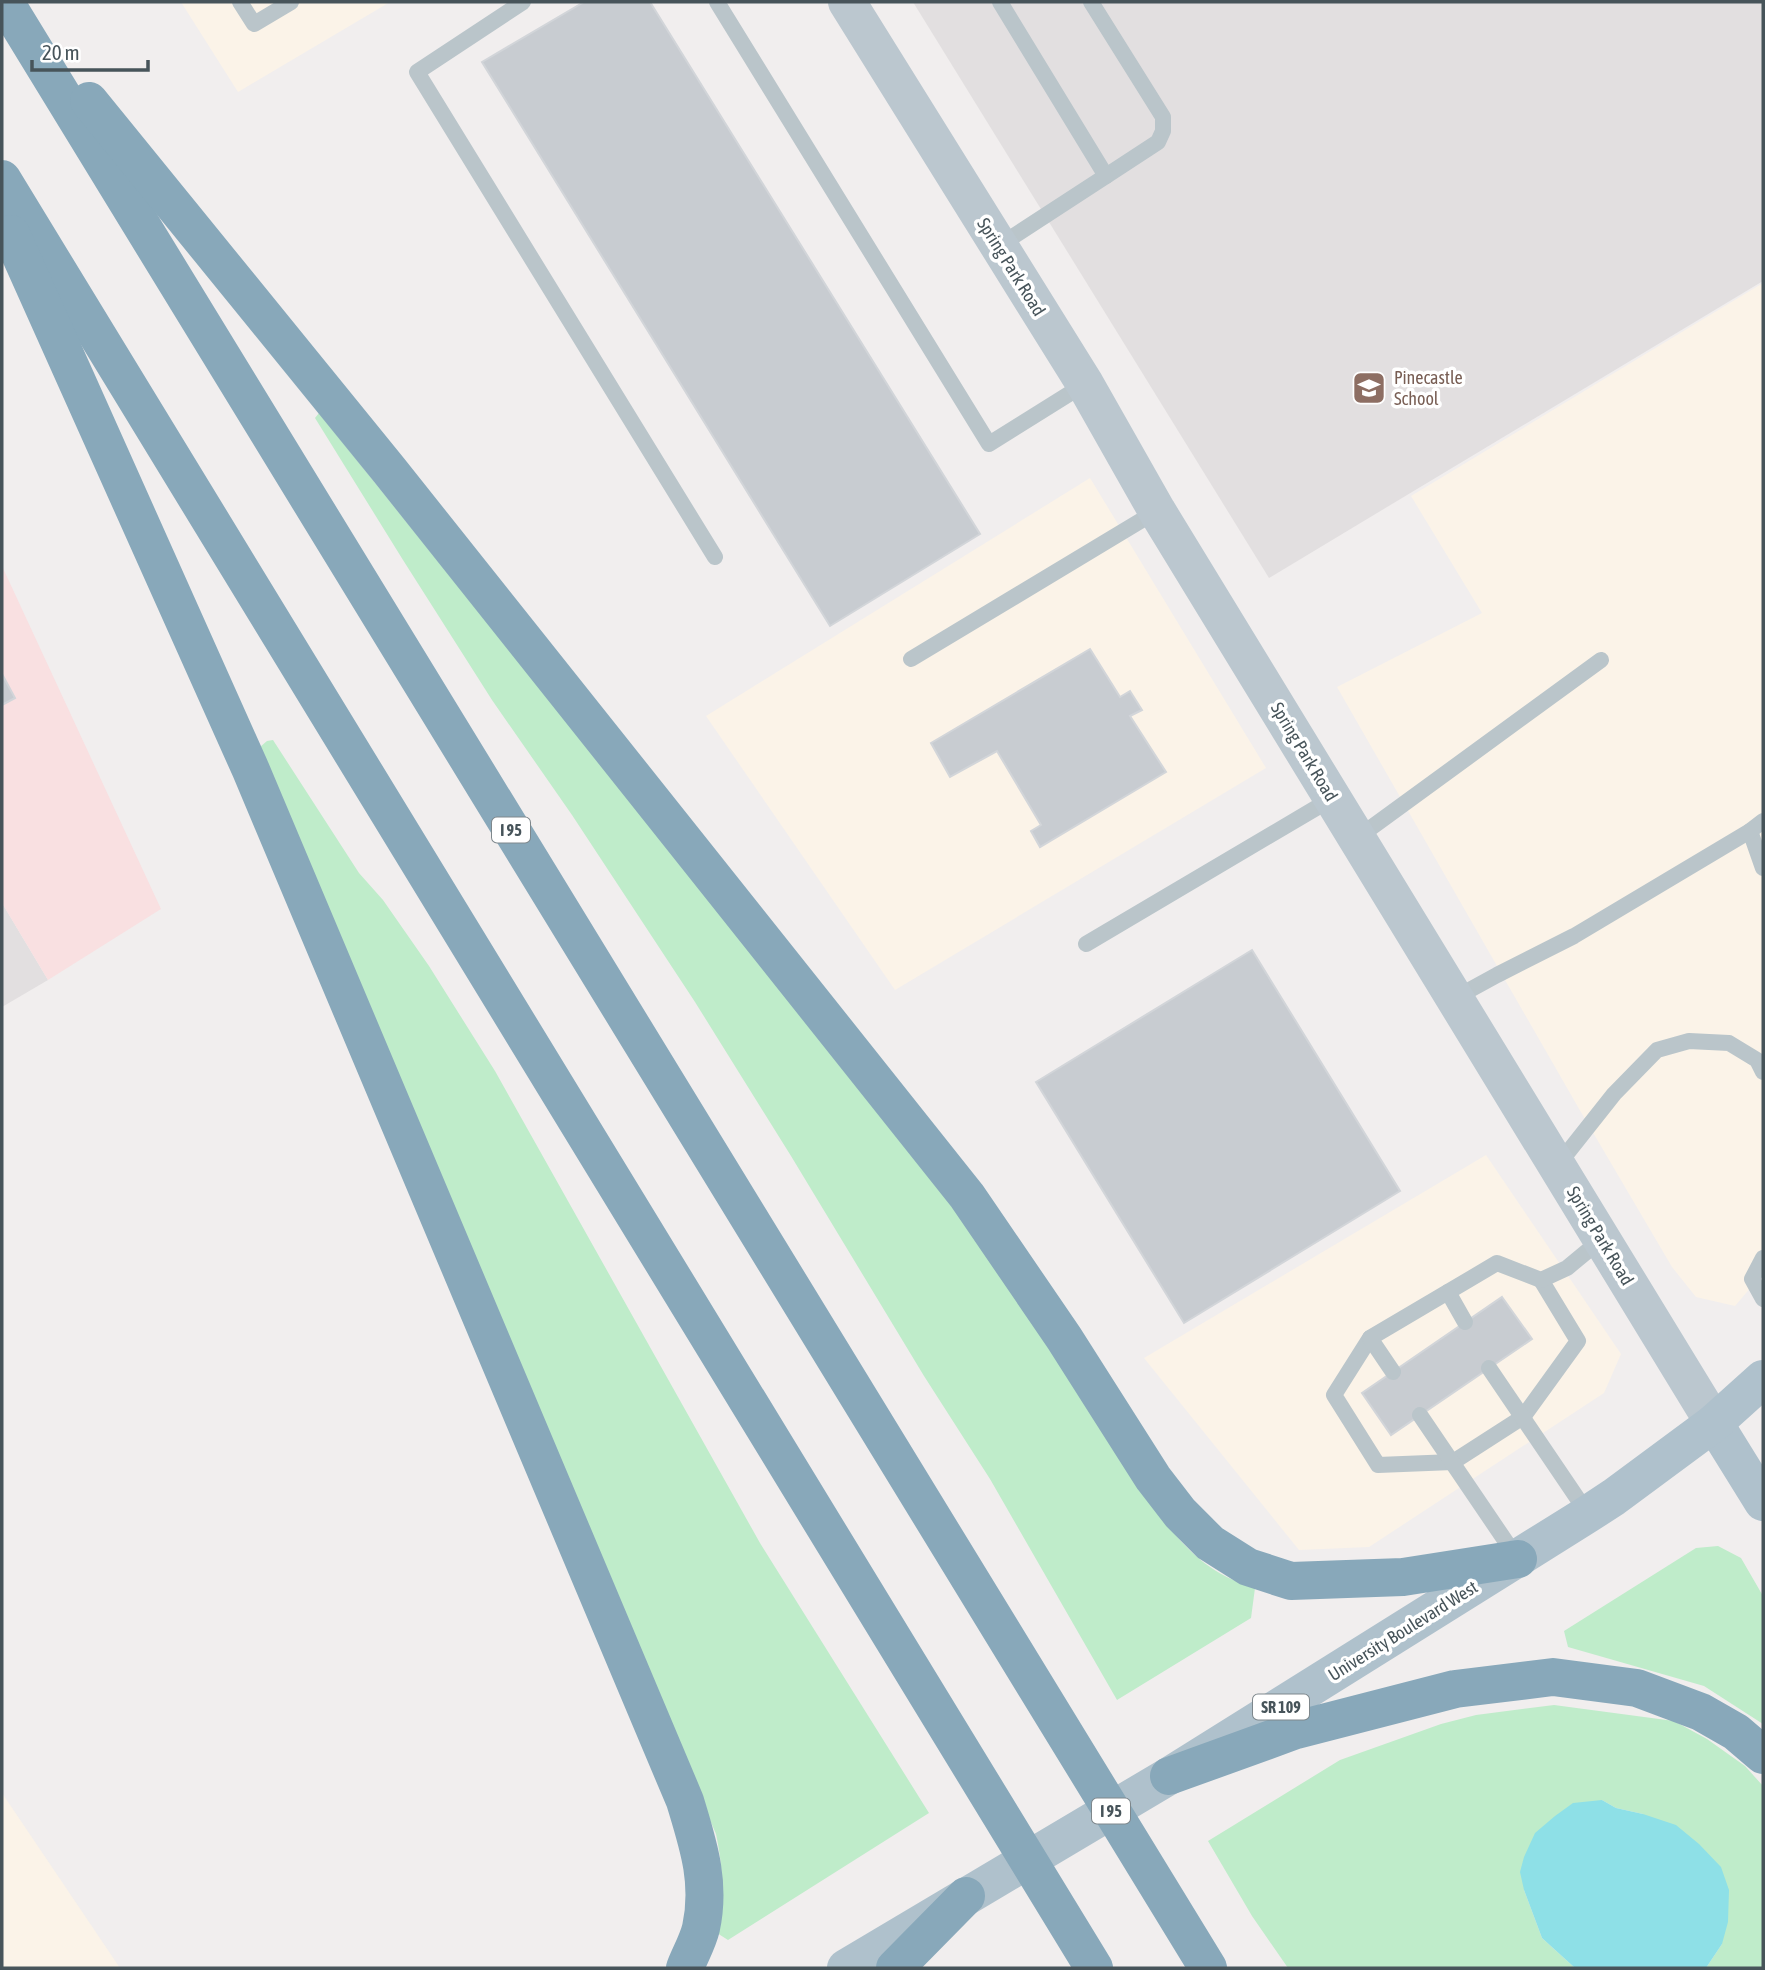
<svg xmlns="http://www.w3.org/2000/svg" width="1765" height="1970" font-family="'Asap Condensed',sans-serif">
<rect width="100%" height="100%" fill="#f1eeee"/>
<g fill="#fbf3e8">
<polygon points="181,2 390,2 238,92"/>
<polygon points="1763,283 1763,1273 1735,1306 1696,1297 1672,1267 1578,1107 1337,687 1482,613 1411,496"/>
<polygon points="1090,478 1266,768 895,990 706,716"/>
<polygon points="1486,1155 1621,1354 1604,1393 1369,1547 1299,1550 1144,1358"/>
<polygon points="2,1793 120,1968 2,1968"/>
</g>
<g fill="#e2dfe0">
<polygon points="913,2 1763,2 1763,281 1269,578"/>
<polygon points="2,903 48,980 2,1007"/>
</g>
<polygon fill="#f9e0e1" points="2,566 161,909 48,980 2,903"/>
<g fill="#bfecca">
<path d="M319,413L976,1231L1154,1507C1183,1547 1206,1573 1255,1588L1251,1618L1117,1700L990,1479L924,1376L791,1156L695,1002L572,815L492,700L403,560L315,418Z"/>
<path d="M273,740L359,873L383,900L429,966L495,1071L760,1543L929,1813L728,1940L717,1933C723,1896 724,1872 716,1834L611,1589L260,747L267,741Z"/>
<polygon points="1718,1546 1741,1558 1763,1596 1763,1724 1704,1686 1568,1647 1564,1631 1696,1548"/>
<polygon points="1554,1705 1674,1721 1707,1739 1745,1766 1763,1786 1763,1968 1706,1968 1722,1944 1643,1814 1616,1808 1602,1800 1524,1890 1542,1938 1575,1968 1288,1968 1252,1916 1208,1841 1340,1760 1441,1724 1476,1715"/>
</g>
<polygon fill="#8ee0e7" points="1602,1800 1616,1808 1643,1814 1676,1825 1699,1844 1721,1867 1729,1890 1728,1922 1722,1944 1706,1968 1575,1968 1542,1938 1524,1890 1520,1872 1524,1857 1535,1833 1555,1816 1573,1803"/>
<g fill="#c8ccd1" stroke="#d2d5d9" stroke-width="2">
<polygon points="584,2 650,2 980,534 830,626 482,62"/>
<polygon points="1090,649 1120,697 1130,691 1142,710 1130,716 1166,772 1040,847 1031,831 1041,825 997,751 950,777 931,743"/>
<polygon points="2,674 15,698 2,705"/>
<polygon points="1252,950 1400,1191 1184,1323 1036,1082"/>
<polygon points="1502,1297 1532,1339 1391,1435 1362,1393"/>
</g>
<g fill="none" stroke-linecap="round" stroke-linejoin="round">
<g stroke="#bac5ca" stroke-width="16">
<polyline points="240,2 254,24 291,2"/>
<polyline points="523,2 417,72 715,557"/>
<polyline points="717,2 989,444 1085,384"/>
<polyline points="1091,2 1163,117 1163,131 1158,142 1106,176"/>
<polyline points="997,247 1106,176 1000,2"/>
<polyline points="911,659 1157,511"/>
<polyline points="1750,831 1763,868"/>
<polyline points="1357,838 1601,660"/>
<polyline points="1086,944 1333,798"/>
<polyline points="1455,998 1497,975 1574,936 1750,831 1763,821"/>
<polyline points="1557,1166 1614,1094 1657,1050 1689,1041 1729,1043 1757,1060 1763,1072"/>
<polyline points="1763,1258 1752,1279 1763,1299"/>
<polyline points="1448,1292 1465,1322"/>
<polyline points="1370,1338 1334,1395 1378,1465 1453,1462 1523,1417 1578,1341 1541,1280"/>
<polyline points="1489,1368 1588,1514"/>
<polyline points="1393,1372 1370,1338 1497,1263 1541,1280 1567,1268 1602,1239"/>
<polyline points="1420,1415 1517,1558"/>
</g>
<polyline stroke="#bbc7cf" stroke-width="38" points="847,2 1085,384 1157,511 1714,1423"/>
<g stroke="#afc1cc" stroke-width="38">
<polyline points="1714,1423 1763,1502"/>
<polyline points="846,1968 1169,1776 1588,1514 1614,1497 1714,1423 1763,1379"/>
</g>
<g stroke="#88a8ba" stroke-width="38">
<polyline points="5,2 1208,1968"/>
<polyline points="89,101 389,470 967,1196 1064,1338 1153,1478 1180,1513 1210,1543 1248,1567 1291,1581 1403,1577 1518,1559"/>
<polyline points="2,179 1094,1968"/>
<path d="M11,234L250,768L685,1801C698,1844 711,1882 701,1928C698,1941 690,1955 685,1968"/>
<polyline points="1169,1776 1296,1730 1455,1689 1553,1677 1637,1688 1701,1712 1736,1732 1763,1755"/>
<polyline points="895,1968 966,1896"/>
</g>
</g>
<defs>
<symbol id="school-square" viewBox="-11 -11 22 22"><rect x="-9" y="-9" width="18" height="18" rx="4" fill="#8d6e63" stroke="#fff"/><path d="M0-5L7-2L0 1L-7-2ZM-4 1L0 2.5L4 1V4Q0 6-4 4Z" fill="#fff"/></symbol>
</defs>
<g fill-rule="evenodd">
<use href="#school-square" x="1350" y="369" width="38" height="38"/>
</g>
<g text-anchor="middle" stroke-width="7" stroke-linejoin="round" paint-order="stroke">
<g fill="#fff" stroke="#7e878c" stroke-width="2">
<rect x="492" y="817.5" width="38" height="25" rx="5"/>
<rect x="1253" y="1694.5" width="56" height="25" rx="5"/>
<rect x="1092" y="1798.5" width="38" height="25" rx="5"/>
</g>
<g font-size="16" font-weight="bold" fill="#47545a">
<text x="511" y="836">I 95</text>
<text x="1281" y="1713">SR 109</text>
<text x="1111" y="1817">I 95</text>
</g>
<g font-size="18" fill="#47545a" stroke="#fff">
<text transform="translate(1011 267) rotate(58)" y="6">Spring Park Road</text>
<text transform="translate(1304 752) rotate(59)" y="6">Spring Park Road</text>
<text transform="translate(1600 1236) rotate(59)" y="6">Spring Park Road</text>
<text transform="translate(1403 1631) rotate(-32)" y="6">University Boulevard West</text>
</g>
<g font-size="18" fill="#785e54" stroke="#fff" text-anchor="start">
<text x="1394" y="384">Pinecastle<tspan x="1394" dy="21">School</tspan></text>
</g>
</g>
<rect width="1765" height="1970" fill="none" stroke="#47545a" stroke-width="7"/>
<path d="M32 60v10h116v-10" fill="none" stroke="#47545a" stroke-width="3.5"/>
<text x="42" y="60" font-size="21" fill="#47545a" stroke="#ffffff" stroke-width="5" paint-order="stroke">20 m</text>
</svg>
